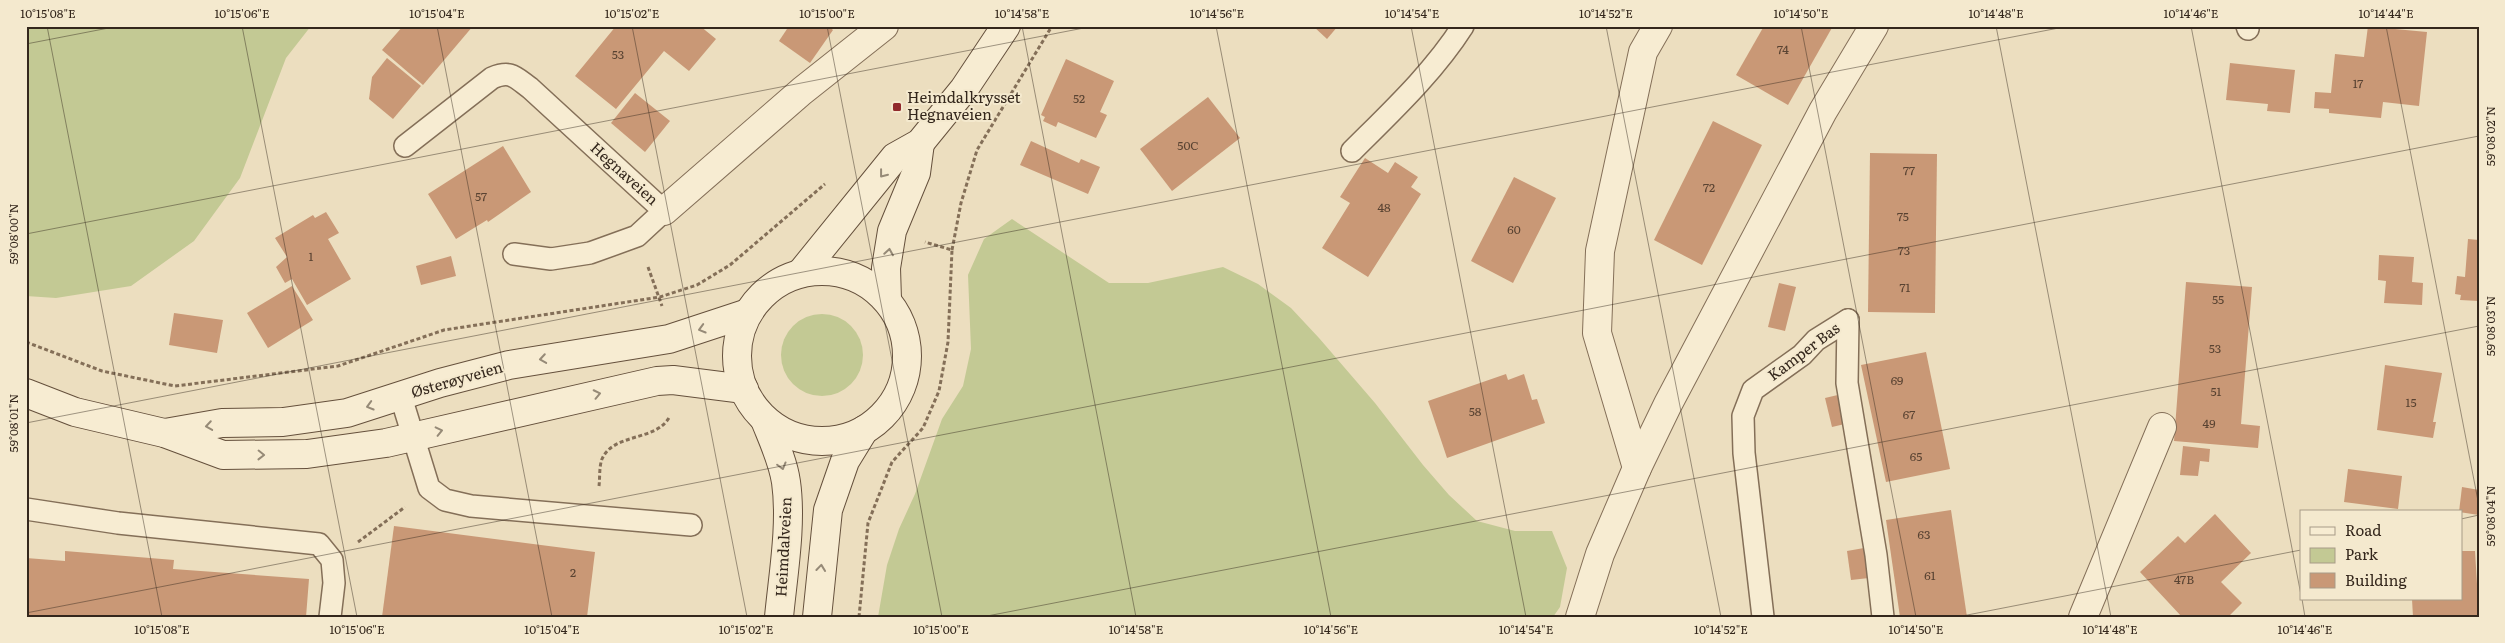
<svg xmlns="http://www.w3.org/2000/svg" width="2505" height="643" font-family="Literata,serif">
<rect width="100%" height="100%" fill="#ecdebf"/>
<g fill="#c3c994">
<polygon points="26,26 311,26 286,58 240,178 194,241 131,286 56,298 26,296"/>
<polygon points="1012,219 1109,283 1148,283 1223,267 1258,284 1291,308 1319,338 1375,403 1423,465 1449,495 1477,521 1515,531 1552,531 1567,568 1560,607 1553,617 878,617 887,565 899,529 915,494 942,419 963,386 971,349 968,275 984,239"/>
<circle cx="822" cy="355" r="41"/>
</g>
<g fill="#c99876">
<polygon points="403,26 473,26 423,85 382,50"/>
<polygon points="616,26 700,26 716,39 689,71 664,51 616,109 575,76"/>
<polygon points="789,26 828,26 833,30 810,63 779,41"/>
<polygon points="1313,26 1338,26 1327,39"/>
<polygon points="1764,26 1833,26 1788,105 1736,75"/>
<polygon points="2368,26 2395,26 2395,29 2427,32 2419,106 2383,102 2381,118 2329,113 2329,109 2314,108 2315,92 2331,93 2335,54 2364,57"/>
<polygon points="387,58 421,86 393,119 369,99 372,77"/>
<polygon points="1066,59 1114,81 1100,112 1107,115 1096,138 1058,122 1056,127 1043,121 1045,117 1041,115"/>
<polygon points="2230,63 2295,70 2290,113 2267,111 2268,104 2226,100"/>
<polygon points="635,93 670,121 645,152 611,123"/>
<polygon points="1208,97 1240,138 1172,191 1140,149"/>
<polygon points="1713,121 1762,145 1702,265 1654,240"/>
<polygon points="1031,141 1079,163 1081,159 1100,167 1088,194 1020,165"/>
<polygon points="503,146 531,192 488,222 487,220 456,239 428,194"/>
<polygon points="1870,153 1937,154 1935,313 1868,312"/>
<polygon points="1365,158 1388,173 1395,162 1418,177 1411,187 1421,194 1368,277 1322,248 1350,203 1340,197"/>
<polygon points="1514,177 1556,198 1513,283 1471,261"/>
<polygon points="326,212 339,233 328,239 351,279 307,305 292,279 285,283 276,267 287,257 275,238 313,215 315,218"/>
<polygon points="2468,239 2479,240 2479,301 2460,300 2461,295 2455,294 2457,276 2465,277"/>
<polygon points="2379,255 2414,257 2412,282 2423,283 2422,305 2384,303 2386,281 2378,280"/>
<polygon points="451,256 456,276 421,285 416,266"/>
<polygon points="2186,282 2252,287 2241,424 2260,426 2258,448 2174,441"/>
<polygon points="1779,283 1796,287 1785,331 1768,327"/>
<polygon points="292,286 313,320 268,348 247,313"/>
<polygon points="174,313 223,320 217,353 169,345"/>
<polygon points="1926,352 1950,469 1886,482 1861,365"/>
<polygon points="2385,365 2442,373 2433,422 2436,422 2433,438 2377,430"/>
<polygon points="1506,374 1508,380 1524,374 1532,400 1537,399 1545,423 1447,458 1428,401"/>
<polygon points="1842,394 1849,423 1832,427 1825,398"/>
<polygon points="2183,446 2210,449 2209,462 2200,461 2198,476 2180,475"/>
<polygon points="2348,469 2402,476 2398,509 2344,502"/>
<polygon points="2462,487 2479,490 2479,515 2459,512"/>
<polygon points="1951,510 1967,617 1900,617 1886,520"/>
<polygon points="2215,514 2251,553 2221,582 2242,603 2228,617 2182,617 2140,572 2178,536 2185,543"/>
<polygon points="394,526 595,552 587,617 382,617"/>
<polygon points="1864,548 1869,578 1851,580 1847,551"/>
<polygon points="65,551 174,560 173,569 309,579 306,617 26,617 26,558 65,561"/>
<polygon points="2461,551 2475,551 2479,617 2413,617 2412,599 2461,599"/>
</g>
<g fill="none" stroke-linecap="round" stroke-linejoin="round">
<defs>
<g id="service">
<polyline points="2247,26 2248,29"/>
<path d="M405,146L492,78C511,70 515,77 530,88L664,211L637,236L590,253L551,259L514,254"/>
<path d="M1352,151C1391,112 1433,73 1463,26"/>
<polyline points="1848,320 1847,383 1876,555 1883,617"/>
<polyline points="401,397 429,488 445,500 471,506 691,525"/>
<polyline points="26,509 118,523 319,544 332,560 334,583 330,617"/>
<polyline points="1763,617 1744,453 1743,416 1753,390 1802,355 1816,340 1848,320"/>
</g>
<g id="minor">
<polyline points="664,211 802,91 884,26"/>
<polyline points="1637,468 1597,333 1600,251 1643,52 1658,26"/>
<polyline points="1580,617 1600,554 1637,468 1668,404 1823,111 1874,26"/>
<polyline points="2083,617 2162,427"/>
</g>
<g id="secondary">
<circle cx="822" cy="356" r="85"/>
<polyline points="801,273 895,157 920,143 964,89 1006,26"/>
<polyline points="887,300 886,268 892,231 916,173 920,143"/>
<polyline points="26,393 75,412 164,433 223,455 307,454 386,443 657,381 673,380 744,389"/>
<path d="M765,420C773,440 783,461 786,482C792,524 783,575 779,617"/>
<polyline points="165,433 222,423 283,422 347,413 440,383 509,365 669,339 748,313"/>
<polyline points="817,617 828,510 845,461 864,430"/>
</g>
</defs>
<use href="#service" stroke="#846f58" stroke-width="24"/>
<use href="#minor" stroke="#846f58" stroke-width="30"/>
<use href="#secondary" stroke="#65503c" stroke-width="30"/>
<g stroke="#846f58" stroke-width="3" stroke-dasharray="4 2.5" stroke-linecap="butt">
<polyline points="952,250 961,203 977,150 1052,26"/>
<polyline points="648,267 662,306"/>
<polyline points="26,342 102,371 175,386 338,366 444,330 660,297 697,285 730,265 825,184"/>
<path d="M599,486C600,478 599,467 602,459C614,432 657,442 670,416"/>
<polyline points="358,542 405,507"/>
<polyline points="859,617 868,523 892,462 923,428 939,391 948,342 952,250 925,242"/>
</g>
<use href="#service" stroke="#f7ecd2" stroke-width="21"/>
<use href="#minor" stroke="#f7ecd2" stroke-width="28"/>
<use href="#secondary" stroke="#f7ecd2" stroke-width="28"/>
</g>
<defs><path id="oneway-chevron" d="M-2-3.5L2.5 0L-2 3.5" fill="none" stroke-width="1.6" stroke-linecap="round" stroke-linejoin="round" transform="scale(1.25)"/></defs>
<g stroke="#968a77">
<use href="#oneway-chevron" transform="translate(883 174) rotate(128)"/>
<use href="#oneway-chevron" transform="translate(889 252) rotate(-81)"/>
<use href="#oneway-chevron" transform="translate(702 329) rotate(164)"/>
<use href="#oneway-chevron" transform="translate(543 359) rotate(171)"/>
<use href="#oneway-chevron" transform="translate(597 394) rotate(-12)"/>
<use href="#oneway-chevron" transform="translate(370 406) rotate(164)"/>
<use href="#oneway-chevron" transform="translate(209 426) rotate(171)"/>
<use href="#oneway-chevron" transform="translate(439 431) rotate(-13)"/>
<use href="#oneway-chevron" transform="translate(261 455) rotate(1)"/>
<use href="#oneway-chevron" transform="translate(782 466) rotate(75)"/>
<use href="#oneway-chevron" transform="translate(821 568) rotate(-84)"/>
</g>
<path fill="none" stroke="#34271c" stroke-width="1" stroke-opacity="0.45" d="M47,26L162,617M242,26L357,617M437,26L552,617M632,26L747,617M827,26L942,617M1022,26L1136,617M1216,26L1331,617M1411,26L1526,617M1606,26L1721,617M1801,26L1916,617M1996,26L2111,617M2191,26L2301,595M2386,26L2479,506M26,44L119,26M26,234L1094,26M26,423L2069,26M2461,519L2479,515M2302,599L2305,617M26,613L2479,136M982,617L2479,326M1957,617L2301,550"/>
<rect fill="#912a2c" stroke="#f4e9ce" stroke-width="2" x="892" y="102" width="10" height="10" rx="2.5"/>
<g text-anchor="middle" stroke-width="4" stroke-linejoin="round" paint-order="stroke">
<g font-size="12" fill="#594332">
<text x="1783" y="54">74</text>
<text x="618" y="59">53</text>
<text x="2358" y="88">17</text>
<text x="1079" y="103">52</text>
<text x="1188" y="150">50C</text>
<text x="1909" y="175">77</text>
<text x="1709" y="192">72</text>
<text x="481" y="201">57</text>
<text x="1384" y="212">48</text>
<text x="1903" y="221">75</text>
<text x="1514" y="234">60</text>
<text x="1904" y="255">73</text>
<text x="311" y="261">1</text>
<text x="1905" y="292">71</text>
<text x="2218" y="304">55</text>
<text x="2215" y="353">53</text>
<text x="1897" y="385">69</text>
<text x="2216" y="396">51</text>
<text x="2411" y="407">15</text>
<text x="1475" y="416">58</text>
<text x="1909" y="419">67</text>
<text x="2209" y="428">49</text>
<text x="1916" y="461">65</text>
<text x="1924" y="539">63</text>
<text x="573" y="577">2</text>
<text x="1930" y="580">61</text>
<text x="2184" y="584">47B</text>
</g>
<g font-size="15" fill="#34271c" stroke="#f4e9ce" text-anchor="start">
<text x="907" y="103">Heimdalkrysset<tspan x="907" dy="17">Hegnaveien</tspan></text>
</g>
<g font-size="15" fill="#34271c" stroke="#f4e9ce">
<text transform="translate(624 174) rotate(42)" y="5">Hegnaveien</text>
<text transform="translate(1804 352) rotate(-37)" y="5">Kamper Bas</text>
<text transform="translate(457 380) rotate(-16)" y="5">Østerøyveien</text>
<text transform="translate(784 547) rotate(-87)" y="5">Heimdalveien</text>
</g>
</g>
<rect width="2505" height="643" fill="none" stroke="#f4e9ce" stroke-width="55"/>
<rect x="2300" y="510" width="162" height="90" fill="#f4e9ce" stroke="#a79b87"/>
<rect x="2310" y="527" width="25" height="8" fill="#f7ecd2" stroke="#a79b87"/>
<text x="2345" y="536" font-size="15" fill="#34271c">Road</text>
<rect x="2310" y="548" width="25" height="15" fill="#c3c994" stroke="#a79b87"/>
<text x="2345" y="560" font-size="15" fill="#34271c">Park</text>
<rect x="2310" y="573" width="25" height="15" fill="#c99876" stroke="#a79b87"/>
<text x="2345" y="586" font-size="15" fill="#34271c">Building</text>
<rect x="28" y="28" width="2450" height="588" fill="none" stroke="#34271c" stroke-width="2"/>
<g font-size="12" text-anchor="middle" fill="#34271c">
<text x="48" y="18">10°15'08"E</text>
<text x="242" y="18">10°15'06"E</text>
<text x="437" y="18">10°15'04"E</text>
<text x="632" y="18">10°15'02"E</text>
<text x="827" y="18">10°15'00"E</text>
<text x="1022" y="18">10°14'58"E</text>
<text x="1217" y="18">10°14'56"E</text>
<text x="1412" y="18">10°14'54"E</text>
<text x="1606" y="18">10°14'52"E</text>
<text x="1801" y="18">10°14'50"E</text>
<text x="1996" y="18">10°14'48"E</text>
<text x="2191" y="18">10°14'46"E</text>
<text x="2386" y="18">10°14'44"E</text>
<text transform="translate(2491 136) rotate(-90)" y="4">59°08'02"N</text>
<text transform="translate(14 234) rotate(-90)" y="4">59°08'00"N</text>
<text transform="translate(2491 326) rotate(-90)" y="4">59°08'03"N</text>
<text transform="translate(14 423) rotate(-90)" y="4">59°08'01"N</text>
<text transform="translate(2491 516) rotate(-90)" y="4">59°08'04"N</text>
<text x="162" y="634">10°15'08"E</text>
<text x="357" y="634">10°15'06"E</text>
<text x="552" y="634">10°15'04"E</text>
<text x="746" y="634">10°15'02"E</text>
<text x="941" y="634">10°15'00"E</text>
<text x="1136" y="634">10°14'58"E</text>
<text x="1331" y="634">10°14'56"E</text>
<text x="1526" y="634">10°14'54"E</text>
<text x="1721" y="634">10°14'52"E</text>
<text x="1916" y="634">10°14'50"E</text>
<text x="2110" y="634">10°14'48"E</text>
<text x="2305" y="634">10°14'46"E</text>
</g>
</svg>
